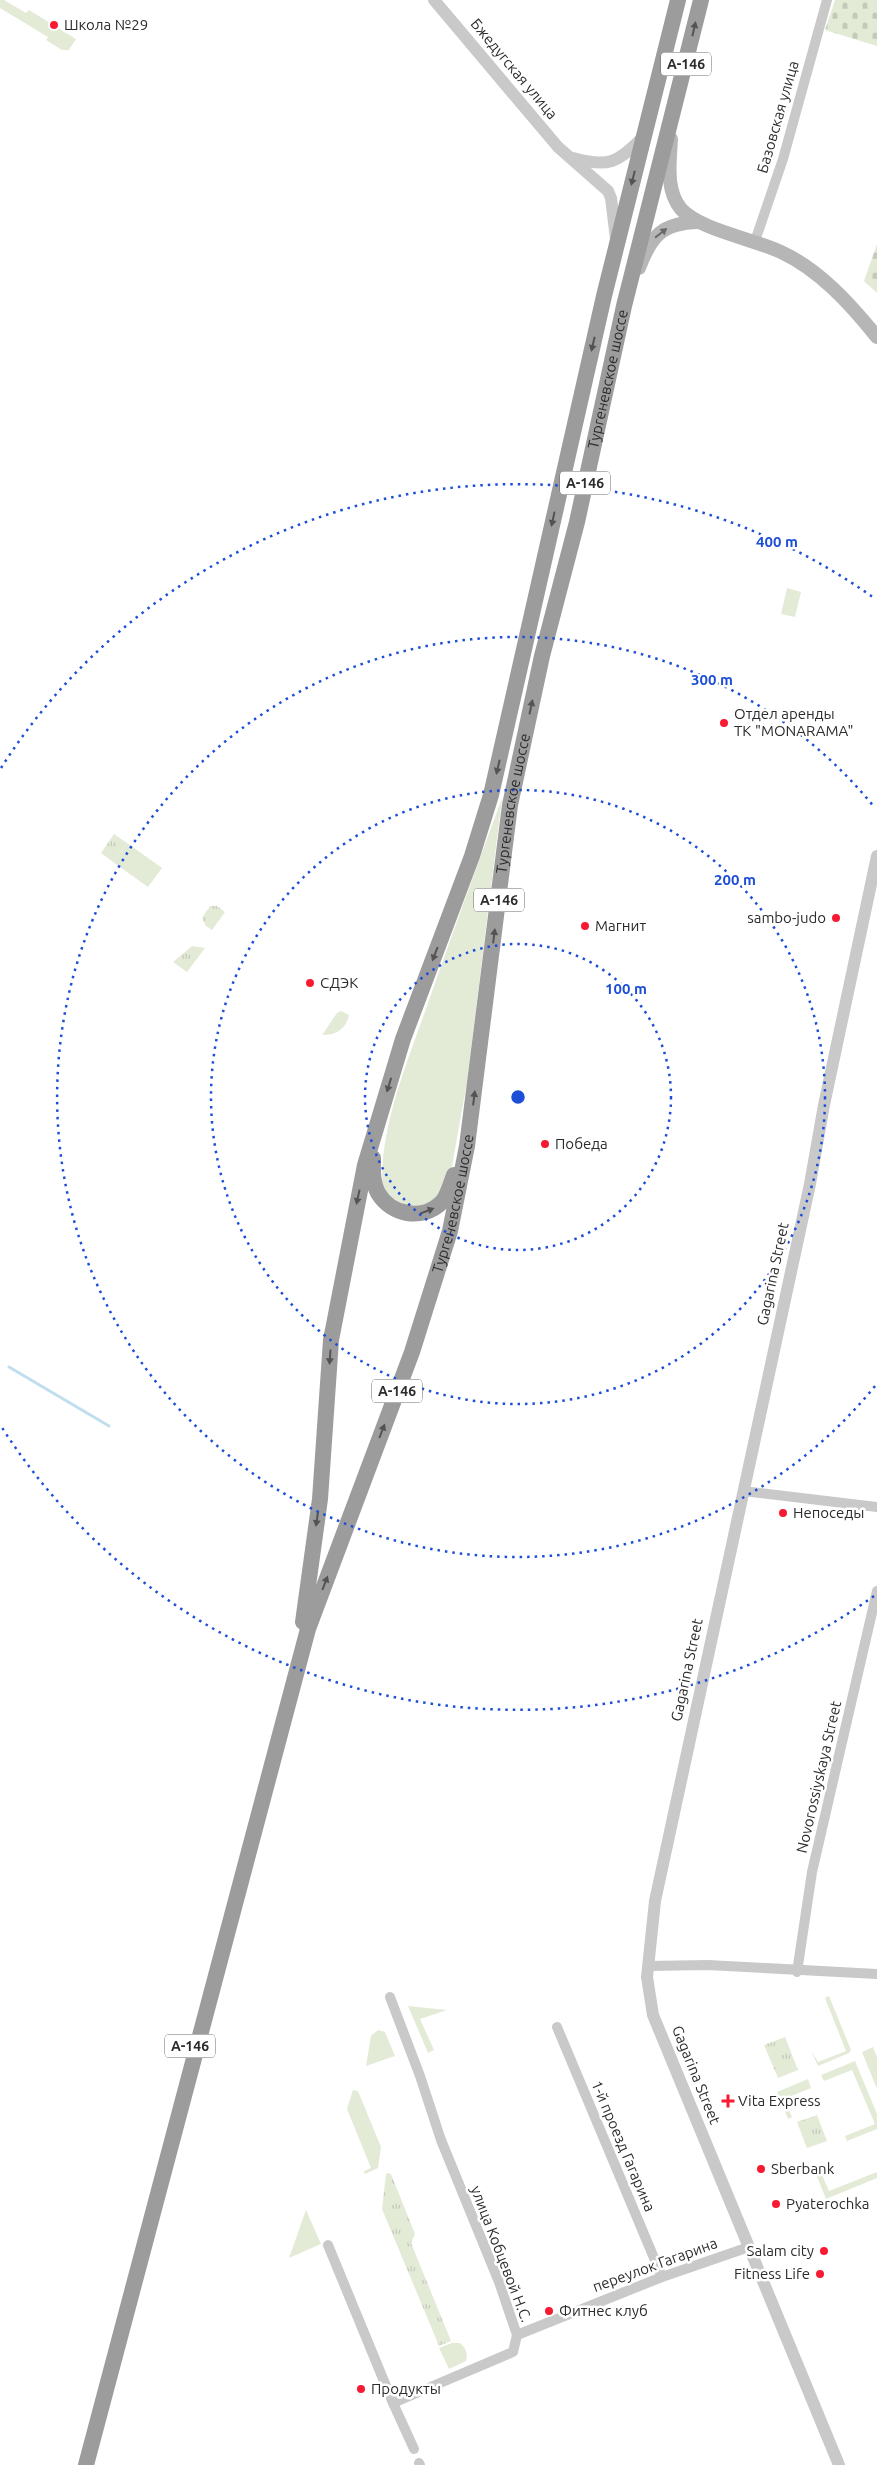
<svg xmlns="http://www.w3.org/2000/svg" width="877" height="2465" font-family="Ubuntu,sans-serif">
<defs>
<pattern id="cemetery-stones" width="16" height="16" patternUnits="userSpaceOnUse" patternTransform="scale(1.25)"><rect width="16" height="16" fill="#e3ebd7"/><path d="M2 7V4a2 2 0 0 1 4 0v3zM10 15v-3a2 2 0 0 1 4 0v3z" fill="#c3cab9"/></pattern>
<pattern id="park-tufts" width="24" height="20" patternUnits="userSpaceOnUse" patternTransform="scale(1.25)"><rect width="24" height="20" fill="#e3ebd7"/><path d="M3 7l-1-3M5 7V3M7 7l1-3M15 17l-1-3M17 17v-4M19 17l1-3" fill="none" stroke="#c3cab9"/></pattern>
</defs>
<rect width="100%" height="100%" fill="#fff"/>
<g fill="#e3ebd7">
<polygon points="0,0 4,0 26,13 29,10 76,39 69,50 62,50 46,40 48,37 0,8"/>
<polygon points="787,588 801,592 795,617 781,614"/>
<path d="M502,798L467,1082L452,1166L436,1199L424,1208L408,1210L383,1190C377,1132 409,1058 428,1003C452,934 477,866 502,798Z"/>
<polygon points="127,843 162,868 148,887 113,862"/>
<path d="M341,1011L349,1015C346,1029 337,1035 322,1035L337,1013Z"/>
<polygon points="829,1996 851,2050 849,2053 818,2066 811,2050 818,2062 846,2051 825,1998"/>
<polygon points="408,2006 447,2010 420,2019 434,2050 428,2053"/>
<polygon points="378,2030 385,2032 395,2056 366,2066 371,2036"/>
<polygon points="873,2047 877,2057 877,2089 862,2052"/>
<polygon points="855,2061 877,2114 877,2129 847,2141 845,2136 875,2124 852,2070 824,2081 821,2075"/>
<polygon points="808,2079 811,2088 784,2099 792,2117 788,2119 777,2092"/>
<polygon points="353,2090 358,2091 381,2147 378,2168 365,2174 364,2171 371,2168 347,2109"/>
<polygon points="819,2168 829,2191 877,2172 877,2178 826,2199 814,2169"/>
<polygon points="306,2210 321,2244 289,2258"/>
<path d="M452,2343H460C466,2348 468,2354 466,2361L449,2369L439,2348Z"/>
</g>
<g fill="url(#cemetery-stones)">
<polygon points="835,0 877,0 877,46 825,30"/>
<polygon points="877,244 877,293 864,281"/>
</g>
<g fill="url(#park-tufts)">
<polygon points="114,834 127,843 113,862 101,853"/>
<polygon points="210,906 217,906 225,912 212,930 206,926 202,918"/>
<polygon points="192,946 205,948 187,972 173,962"/>
<polygon points="785,2037 798,2070 778,2078 764,2045"/>
<polygon points="817,2115 827,2141 807,2148 797,2122"/>
<polygon points="388,2173 391,2174 415,2234 411,2243 451,2341 439,2346 382,2209 386,2174"/>
</g>
<g fill="none" stroke-linecap="round" stroke-linejoin="round">
<polyline stroke="#c0deee" stroke-width="3" points="9,1367 109,1426"/>
<g stroke="#c9c9c9" stroke-width="10">
<polyline points="755,241 783,159 827,0"/>
<polyline points="743,1491 877,1507"/>
<polyline points="648,1966 708,1965 877,1974"/>
<polyline points="797,1972 812,1872 877,1591"/>
<polyline points="557,2027 662,2277"/>
<polyline points="328,2245 393,2403 513,2352 517,2335 499,2282 441,2140 420,2076 390,1997"/>
<polyline points="517,2335 662,2277 749,2247"/>
<polyline points="393,2403 414,2449"/>
<polyline points="419,2463 420,2465"/>
</g>
<g stroke="#c9c9c9" stroke-width="12">
<polyline points="434,0 558,147 608,191 611,198 616,239"/>
<path d="M573,158C608,168 618,163 643,137"/>
<polyline points="839,2465 653,2015 647,1977 655,1901 810,1184 824,1105 877,856"/>
</g>
<g stroke="#b6b6b6" stroke-width="14">
<path d="M671,139C670,161 665,190 681,209C700,230 754,239 781,252C820,270 851,305 877,337"/>
<path d="M639,268C651,236 662,223 698,222"/>
</g>
<g stroke="#9c9c9c" stroke-width="16">
<path d="M373,1158C373,1170 372,1182 378,1193C391,1215 422,1221 441,1203C447,1198 451,1183 454,1175"/>
<polyline points="303,1622 320,1499 331,1340 365,1165 403,1039 472,856 491,795 604,296 678,0"/>
<path id="s1" d="M86,2465L308,1629L412,1352L450,1231L467,1146L510,805L542,656L577,522L624,306L701,0"/>
</g>
</g>
<defs><path id="oneway-solid" d="M-6-.8H1V-3.2L6.5 0L1 3.2V.8H-6Z" transform="scale(1.25)"/></defs>
<g fill="#535353">
<use href="#oneway-solid" transform="translate(694 29) rotate(-77)"/>
<use href="#oneway-solid" transform="translate(633 178) rotate(104)"/>
<use href="#oneway-solid" transform="translate(593 344) rotate(103)"/>
<use href="#oneway-solid" transform="translate(553 519) rotate(102)"/>
<use href="#oneway-solid" transform="translate(531 707) rotate(-78)"/>
<use href="#oneway-solid" transform="translate(498 767) rotate(103)"/>
<use href="#oneway-solid" transform="translate(494 936) rotate(-83)"/>
<use href="#oneway-solid" transform="translate(435 954) rotate(111)"/>
<use href="#oneway-solid" transform="translate(389 1085) rotate(107)"/>
<use href="#oneway-solid" transform="translate(474 1098) rotate(-83)"/>
<use href="#oneway-solid" transform="translate(358 1197) rotate(102)"/>
<use href="#oneway-solid" transform="translate(427 1211) rotate(-21)"/>
<use href="#oneway-solid" transform="translate(330 1357) rotate(94)"/>
<use href="#oneway-solid" transform="translate(382 1431) rotate(-69)"/>
<use href="#oneway-solid" transform="translate(317 1519) rotate(98)"/>
<use href="#oneway-solid" transform="translate(325 1583) rotate(-69)"/>
</g>
<use fill="#6a6a6a" href="#oneway-solid" transform="translate(661 233) rotate(-38)"/>
<g fill="none" stroke="#1d4ed8" stroke-width="2.5" stroke-dasharray="2.5 5">
<circle cx="518" cy="1097" r="153"/>
<circle cx="518" cy="1097" r="307"/>
<path d="M875 1386A460 460 0 1 1 875 808"/>
<path d="M874 1596A613 613 0 0 1 1 1426M1 768A613 613 0 0 1 874 598"/>
</g>
<g fill="#f61a33" stroke="#fff" stroke-width="2">
<circle cx="54" cy="25" r="5"/>
<circle cx="724" cy="723" r="5"/>
<circle cx="836" cy="918" r="5"/>
<circle cx="585" cy="926" r="5"/>
<circle cx="310" cy="983" r="5"/>
<circle cx="545" cy="1144" r="5"/>
<circle cx="783" cy="1513" r="5"/>
<path d="M725.5 2093.5h5v5h5v5h-5v5h-5v-5h-5v-5h5z"/>
<circle cx="761" cy="2169" r="5"/>
<circle cx="776" cy="2204" r="5"/>
<circle cx="824" cy="2251" r="5"/>
<circle cx="820" cy="2274" r="5"/>
<circle cx="549" cy="2311" r="5"/>
<circle cx="361" cy="2389" r="5"/>
</g>
<g text-anchor="middle" stroke-width="5" stroke-linejoin="round" paint-order="stroke">
<g fill="#fff" stroke="#6b6b6b" stroke-width="1">
<rect x="661" y="52.5" width="50" height="23" rx="4"/>
<rect x="560" y="471.5" width="50" height="23" rx="4"/>
<rect x="474" y="888.5" width="50" height="23" rx="4"/>
<rect x="372" y="1379.5" width="50" height="23" rx="4"/>
<rect x="165" y="2034.5" width="50" height="23" rx="4"/>
</g>
<g font-size="14" font-weight="bold" fill="#2c2c2c">
<text x="686" y="69">А-146</text>
<text x="585" y="488">А-146</text>
<text x="499" y="905">А-146</text>
<text x="397" y="1396">А-146</text>
<text x="190" y="2051">А-146</text>
</g>
<g font-size="15" fill="#2c2c2c" stroke="#fff" text-anchor="start">
<text x="64" y="30">Школа №29</text>
<text x="734" y="719">Отдел аренды<tspan x="734" dy="17">ТК "MONARAMA"</tspan></text>
<text x="826" y="923" text-anchor="end">sambo-judo</text>
<text x="595" y="931">Магнит</text>
<text x="320" y="988">СДЭК</text>
<text x="555" y="1149">Победа</text>
<text x="793" y="1518">Непоседы</text>
<text x="738" y="2106">Vita Express</text>
<text x="771" y="2174">Sberbank</text>
<text x="786" y="2209">Pyaterochka</text>
<text x="814" y="2256" text-anchor="end">Salam city</text>
<text x="810" y="2279" text-anchor="end">Fitness Life</text>
<text x="559" y="2316">Фитнес клуб</text>
<text x="371" y="2394">Продукты</text>
</g>
<g font-size="15" fill="#2c2c2c" stroke="#fff">
<text transform="translate(514 69) rotate(50)" y="5">Бжедугская улица</text>
<text transform="translate(778 117) rotate(-74)" y="5">Базовская улица</text>
<text dy="5" stroke="none"><textPath href="#s1" startOffset="2155">Тургеневское шоссе</textPath></text>
<text dy="5" stroke="none"><textPath href="#s1" startOffset="1720">Тургеневское шоссе</textPath></text>
<text dy="5" stroke="none"><textPath href="#s1" startOffset="1315">Тургеневское шоссе</textPath></text>
<text transform="translate(773 1274) rotate(-78)" y="5">Gagarina Street</text>
<text transform="translate(687 1670) rotate(-78)" y="5">Gagarina Street</text>
<text transform="translate(819 1777) rotate(-77)" y="5">Novorossiyskaya Street</text>
<text transform="translate(696 2075) rotate(68)" y="5">Gagarina Street</text>
<text transform="translate(623 2146) rotate(67)" y="5">1-й проезд Гагарина</text>
<text transform="translate(501 2254) rotate(69)" y="5">улица Кобцевой Н.С.</text>
<text transform="translate(655 2265) rotate(-20)" y="5">переулок Гагарина</text>
</g>
</g>
<circle cx="518" cy="1097" r="8" fill="#1d4ed8" stroke="#fff" stroke-width="2.5"/>
<g font-size="15" text-anchor="middle" font-weight="bold" fill="#1d4ed8" stroke="#fff" stroke-width="5" stroke-linejoin="round" paint-order="stroke">
<text x="777" y="547">400 m</text>
<text x="712" y="685">300 m</text>
<text x="735" y="885">200 m</text>
<text x="626" y="994">100 m</text>
</g>
</svg>
